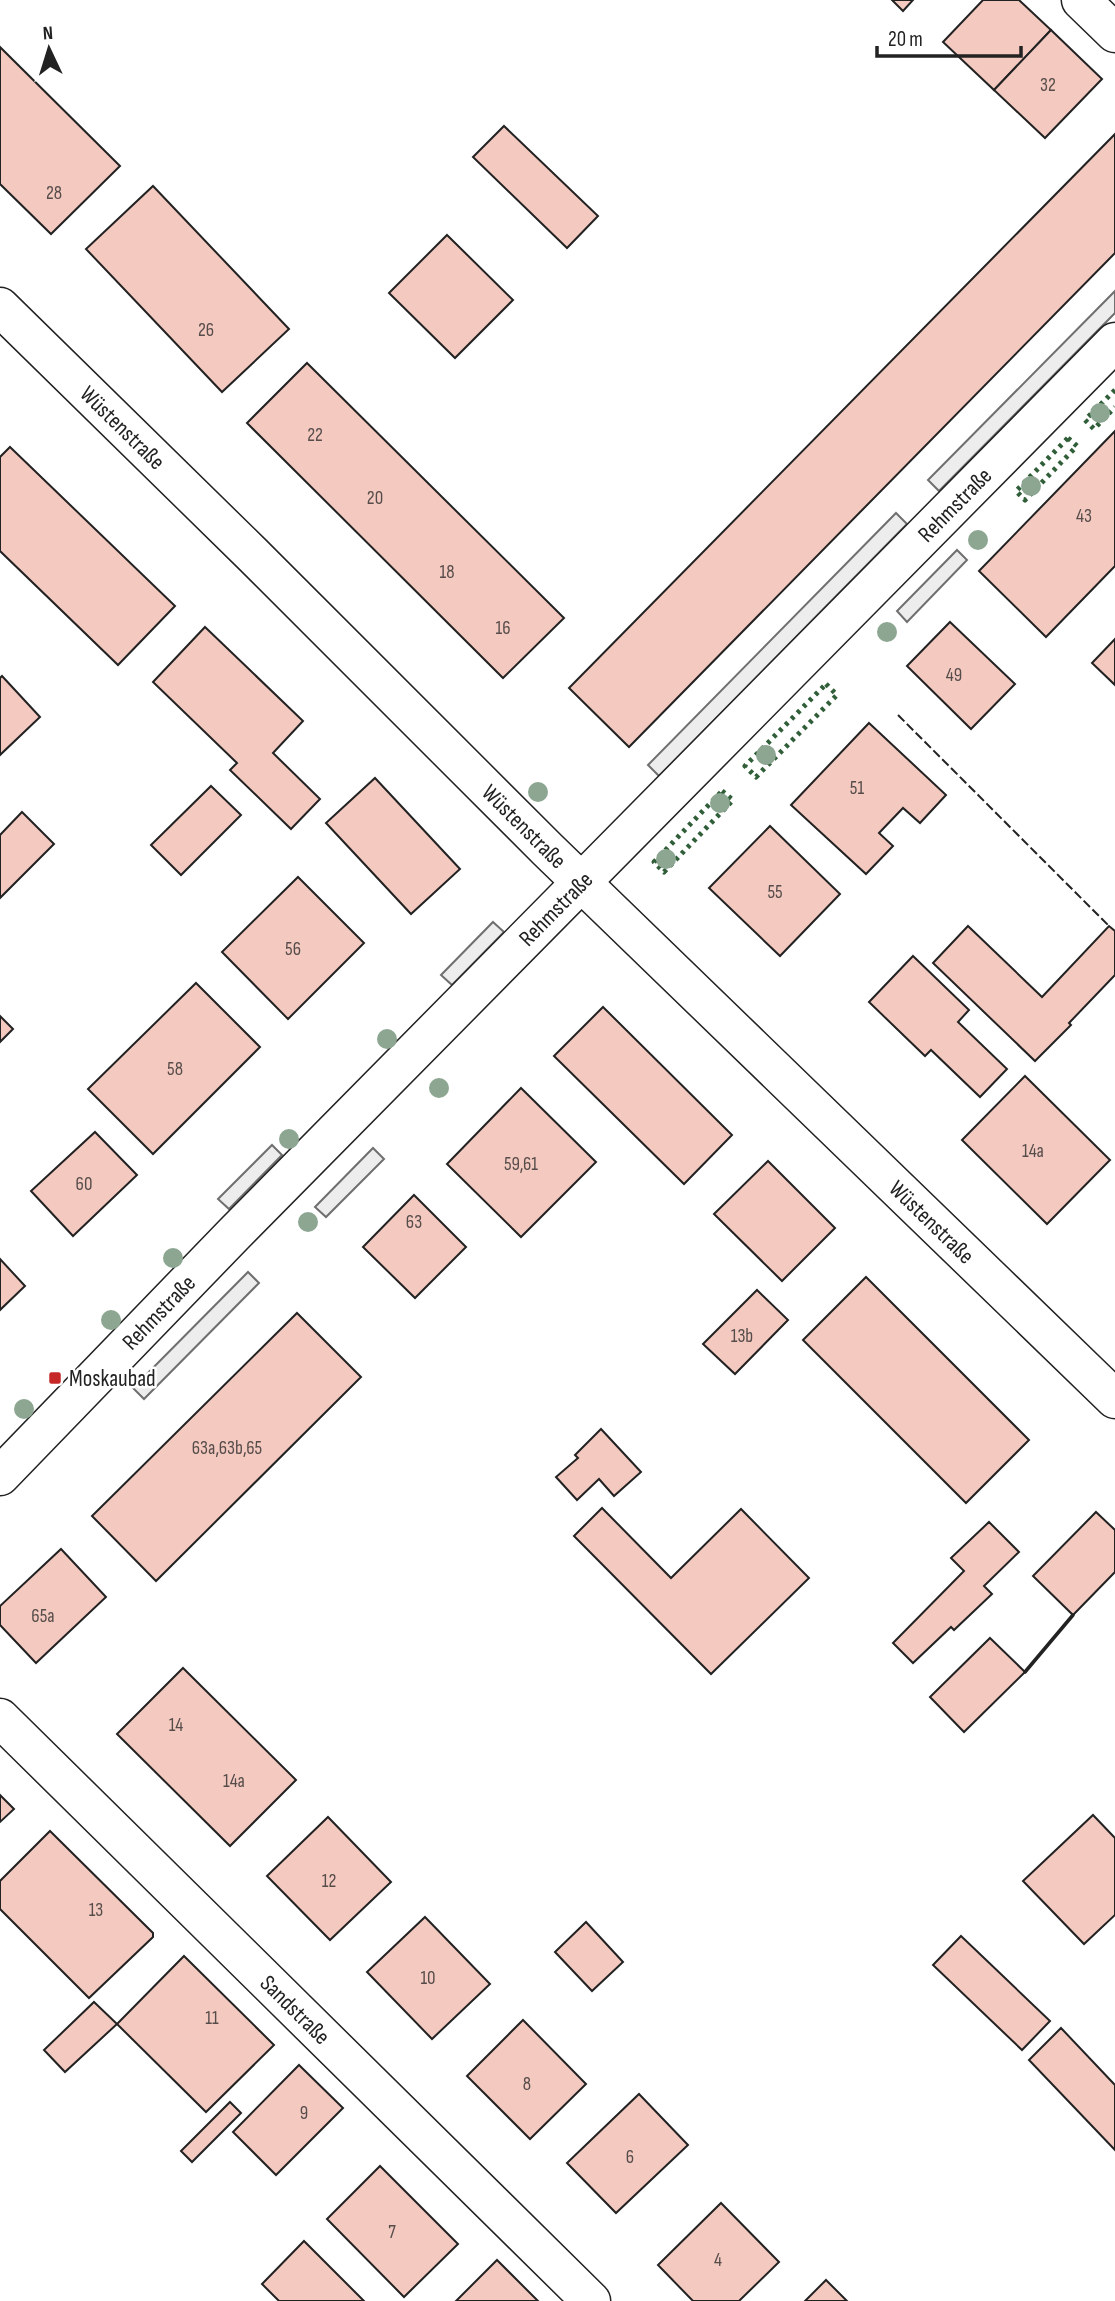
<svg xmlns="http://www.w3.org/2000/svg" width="1115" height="2301" font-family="'Sofia Sans Condensed',sans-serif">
<rect width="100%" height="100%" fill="#fff"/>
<g fill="#ededed" stroke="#6f6f6f" stroke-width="2">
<polygon points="1115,291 1115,313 939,491 928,480"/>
<polygon points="896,513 907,524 659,776 648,765"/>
<polygon points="957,550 967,560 907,622 897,611"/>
<polygon points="493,922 504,932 452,985 441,975"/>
<polygon points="272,1145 282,1155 229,1209 218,1199"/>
<polygon points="373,1148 384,1159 326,1217 315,1207"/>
<polygon points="248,1272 259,1283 144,1399 133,1388"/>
</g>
<g fill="#f3c9c0" stroke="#222" stroke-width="2">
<polygon points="892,0 913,0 903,11"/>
<polygon points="983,0 1019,0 1051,30 994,90 943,42"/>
<polygon points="1051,30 1102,79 1045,138 994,90"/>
<polygon points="0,47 120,166 51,234 0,184"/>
<polygon points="504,126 598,216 567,248 473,157"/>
<polygon points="1115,134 1115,253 629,747 569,688"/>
<polygon points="153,186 289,329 222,392 86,249"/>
<polygon points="447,235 513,300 455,358 389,293"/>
<polygon points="307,363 564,618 503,678 247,423"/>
<polygon points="1115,431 1115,566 1046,637 979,571"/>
<polygon points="10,447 175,606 118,665 0,551 0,457"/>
<polygon points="950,622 1015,684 971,729 907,666"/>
<polygon points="205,627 303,721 273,753 320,799 291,829 230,770 237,763 153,682"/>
<polygon points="1115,639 1115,685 1092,663"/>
<polygon points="2,676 40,717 0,755 0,678"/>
<polygon points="869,723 946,795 920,823 903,808 879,833 893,846 866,874 791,805"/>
<polygon points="375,778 460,869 411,914 326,823"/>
<polygon points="211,786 241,815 181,875 151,845"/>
<polygon points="22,812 54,844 0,898 0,835"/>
<polygon points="770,826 840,894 780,956 709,888"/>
<polygon points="298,877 364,943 288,1019 222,952"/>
<polygon points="968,926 1042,997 1109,926 1115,931 1115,975 1069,1023 1071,1025 1035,1061 933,963"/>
<polygon points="913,956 969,1010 958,1022 1007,1069 980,1097 931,1050 925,1056 869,1002"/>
<polygon points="196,983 260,1047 153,1154 88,1089"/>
<polygon points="603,1007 732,1135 684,1184 554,1056"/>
<polygon points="0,1016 13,1029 0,1042"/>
<polygon points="1025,1076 1110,1160 1047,1224 962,1140"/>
<polygon points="521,1088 596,1162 521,1237 447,1164"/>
<polygon points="95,1132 137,1175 73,1236 31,1191"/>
<polygon points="768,1161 835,1228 782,1281 714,1214"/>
<polygon points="414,1195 466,1247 415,1298 363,1247"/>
<polygon points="0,1259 25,1286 0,1310"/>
<polygon points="866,1277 1029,1440 966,1503 803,1340"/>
<polygon points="757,1290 788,1320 735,1374 703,1344"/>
<polygon points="297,1313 361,1377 156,1581 92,1516"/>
<polygon points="601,1429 641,1472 614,1496 599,1479 577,1500 556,1477 578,1458 575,1455"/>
<polygon points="602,1508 671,1578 741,1509 809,1578 711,1674 574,1536"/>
<polygon points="1096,1512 1115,1530 1115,1572 1073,1615 1033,1576"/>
<polygon points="989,1522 1019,1552 984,1586 992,1594 954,1630 951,1627 913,1663 893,1643 964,1571 951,1558"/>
<polygon points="61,1549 106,1597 36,1663 0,1625 0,1606"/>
<polygon points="990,1638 1025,1672 964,1732 930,1697"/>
<polygon points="183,1668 296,1780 230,1846 117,1734"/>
<polygon points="0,1795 14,1809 0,1822"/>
<polygon points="1093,1815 1115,1838 1115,1915 1084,1944 1023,1881"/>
<polygon points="328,1817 391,1882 330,1940 267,1876"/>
<polygon points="50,1831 153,1933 153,1937 89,1998 0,1909 0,1881"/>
<polygon points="425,1917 490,1984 432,2039 367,1972"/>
<polygon points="586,1922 623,1962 592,1991 555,1952"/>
<polygon points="961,1936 1050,2021 1022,2050 933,1965"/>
<polygon points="184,1956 274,2045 206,2112 117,2024"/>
<polygon points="94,2002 117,2024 65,2072 44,2050"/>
<polygon points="523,2020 586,2084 530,2139 467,2076"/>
<polygon points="1061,2028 1115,2085 1115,2150 1029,2060"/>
<polygon points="299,2065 343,2108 276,2175 233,2132"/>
<polygon points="639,2094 688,2145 616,2213 567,2163"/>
<polygon points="230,2102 241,2113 192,2162 181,2151"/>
<polygon points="380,2166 458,2244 404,2297 327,2219"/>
<polygon points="721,2203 779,2262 739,2301 693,2301 658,2265"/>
<polygon points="304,2241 364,2301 279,2301 262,2284"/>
<polygon points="497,2260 538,2301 456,2301"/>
<polygon points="826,2280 847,2301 805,2301"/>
</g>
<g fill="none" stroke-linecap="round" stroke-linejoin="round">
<defs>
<g id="street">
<polyline points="1081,0 1115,33"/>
<path id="s1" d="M0,307L252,554L548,850L1115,1399"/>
<path id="s2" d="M0,1476L234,1234L1115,342"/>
<path id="s3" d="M0,1718L591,2301"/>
</g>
</defs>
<use href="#street" stroke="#222" stroke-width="41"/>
<use href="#street" stroke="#fff" stroke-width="38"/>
<g stroke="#2f5e38" stroke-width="5" stroke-dasharray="3.5 5" stroke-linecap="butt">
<polyline points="1115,390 1085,420 1094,429 1115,407"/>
<polygon points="1068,438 1077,446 1025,500 1016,491"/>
<polygon points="826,684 837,695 756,777 745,766"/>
<polygon points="722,791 733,800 664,872 654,862"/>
</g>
<polyline stroke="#222" stroke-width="2" stroke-dasharray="9 3.5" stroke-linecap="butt" points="898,715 1109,926"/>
<polyline stroke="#222" stroke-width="3.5" points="1025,1672 1073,1615"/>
</g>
<g fill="#8da692">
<circle cx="1100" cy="413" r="10"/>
<circle cx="1031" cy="486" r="10"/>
<circle cx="978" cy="540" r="10"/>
<circle cx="887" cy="632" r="10"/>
<circle cx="766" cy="755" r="10"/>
<circle cx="538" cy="792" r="10"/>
<circle cx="720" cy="803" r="10"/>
<circle cx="666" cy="859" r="10"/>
<circle cx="387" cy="1039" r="10"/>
<circle cx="439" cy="1088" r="10"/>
<circle cx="289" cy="1139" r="10"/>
<circle cx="308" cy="1222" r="10"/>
<circle cx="173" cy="1258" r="10"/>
<circle cx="111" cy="1320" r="10"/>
<circle cx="24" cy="1409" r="10"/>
</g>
<rect fill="#c62828" stroke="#fff" stroke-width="2.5" x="48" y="1371" width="14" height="14" rx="3.5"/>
<g text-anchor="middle" stroke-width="5" stroke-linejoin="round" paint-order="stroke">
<g font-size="19" fill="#564c4a">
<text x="1048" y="91">32</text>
<text x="54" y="199">28</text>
<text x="206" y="336">26</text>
<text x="315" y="441">22</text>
<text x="375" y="504">20</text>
<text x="1084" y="522">43</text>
<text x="447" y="578">18</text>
<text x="503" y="634">16</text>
<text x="954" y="681">49</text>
<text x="857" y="794">51</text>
<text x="775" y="898">55</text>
<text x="293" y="955">56</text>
<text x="175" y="1075">58</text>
<text x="1033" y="1157">14a</text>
<text x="521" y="1170">59,61</text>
<text x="84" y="1190">60</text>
<text x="414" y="1228">63</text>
<text x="742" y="1342">13b</text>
<text x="227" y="1454">63a,63b,65</text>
<text x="43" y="1622">65a</text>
<text x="176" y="1731">14</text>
<text x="234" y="1787">14a</text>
<text x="329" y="1887">12</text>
<text x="96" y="1916">13</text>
<text x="428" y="1984">10</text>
<text x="212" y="2024">11</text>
<text x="527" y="2090">8</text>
<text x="304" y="2119">9</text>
<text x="630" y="2163">6</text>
<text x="392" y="2238">7</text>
<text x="718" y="2266">4</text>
</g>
<g font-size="23" fill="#222" stroke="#fff">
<text dy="8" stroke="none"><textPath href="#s1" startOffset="172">Wüstenstraße</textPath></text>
<text dy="8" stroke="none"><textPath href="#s2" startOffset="1362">Rehmstraße</textPath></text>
<text dy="8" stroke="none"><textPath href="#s1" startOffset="738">Wüstenstraße</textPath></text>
<text dy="8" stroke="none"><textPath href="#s2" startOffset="794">Rehmstraße</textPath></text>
<text dy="8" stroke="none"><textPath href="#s1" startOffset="1306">Wüstenstraße</textPath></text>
<text dy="8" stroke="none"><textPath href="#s2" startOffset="228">Rehmstraße</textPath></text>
<text dy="8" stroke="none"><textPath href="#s3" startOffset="415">Sandstraße</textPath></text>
</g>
<g font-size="23" fill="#222" stroke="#fff" text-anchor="start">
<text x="69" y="1386">Moskaubad</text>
</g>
</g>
<g transform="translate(49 49) rotate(356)" stroke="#ffffff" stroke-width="5" paint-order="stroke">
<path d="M0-5L12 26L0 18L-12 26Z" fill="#222222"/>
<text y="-10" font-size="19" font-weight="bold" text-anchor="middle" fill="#222222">N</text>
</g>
<path d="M877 46v10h144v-10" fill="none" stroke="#222222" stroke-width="3.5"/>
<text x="888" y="46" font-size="21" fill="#222222" stroke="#ffffff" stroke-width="5" paint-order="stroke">20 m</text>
</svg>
